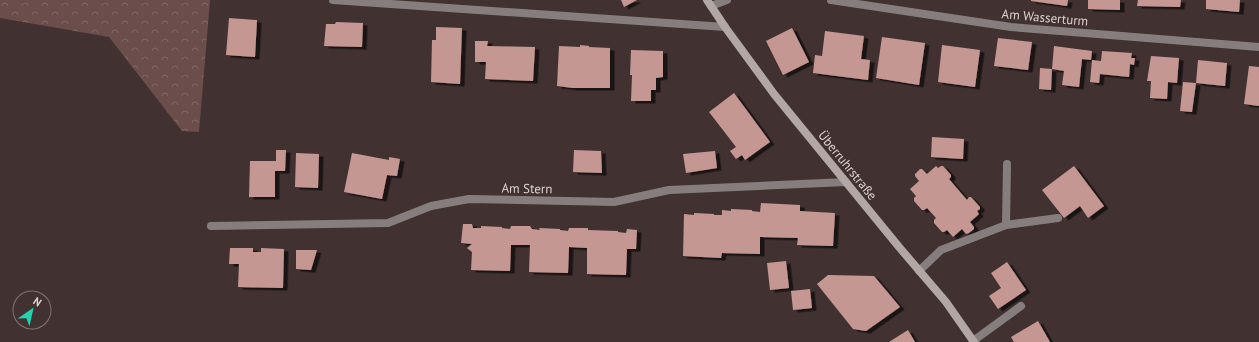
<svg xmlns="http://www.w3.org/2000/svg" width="1259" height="342" font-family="'PT Sans',sans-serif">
<defs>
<pattern id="forest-crowns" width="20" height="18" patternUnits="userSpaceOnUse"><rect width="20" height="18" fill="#6b4e4c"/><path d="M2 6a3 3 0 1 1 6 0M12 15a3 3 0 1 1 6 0" fill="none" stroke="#806765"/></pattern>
<filter id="shadow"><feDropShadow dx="4.5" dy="2.5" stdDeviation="0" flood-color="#0009"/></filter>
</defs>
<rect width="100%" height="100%" fill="#413231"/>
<polygon fill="url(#forest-crowns)" points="0,0 210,0 199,132 182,131 109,37 0,18"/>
<g fill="#c59793" filter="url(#shadow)">
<polygon points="621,0 637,0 624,7"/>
<polygon points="1031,0 1068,0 1067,6 1031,1"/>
<polygon points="1088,0 1120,0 1120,10 1088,9"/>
<polygon points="1138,0 1181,0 1180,7 1137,6"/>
<polygon points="1206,0 1240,0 1239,12 1206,9"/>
<polygon points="229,18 257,20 255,57 226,55"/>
<polygon points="336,22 363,23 362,47 324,46 326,24 335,24"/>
<polygon points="436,27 462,28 460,84 431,82 432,40 436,40"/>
<polygon points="792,28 809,62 783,75 766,41"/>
<polygon points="825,31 864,36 861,59 870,60 868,80 813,73 815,55 822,56"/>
<polygon points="882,37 925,43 919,85 876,78"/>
<polygon points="998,38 1032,42 1028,70 994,66"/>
<polygon points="475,41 488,41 487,46 535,47 533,81 485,79 486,62 475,62"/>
<polygon points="580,45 589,46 589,47 610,48 610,88 573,88 557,86 559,46 580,47"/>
<polygon points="942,45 980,50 975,87 938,82"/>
<polygon points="1054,46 1092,51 1091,60 1082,59 1079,87 1062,85 1064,71 1052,69"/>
<polygon points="631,50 663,51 663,77 656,78 656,90 651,90 651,101 631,101 632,75 630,75"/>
<polygon points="1102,51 1132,53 1131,58 1135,58 1134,65 1130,64 1129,77 1100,74 1099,83 1090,82 1092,60 1101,61"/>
<polygon points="1151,56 1179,58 1177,83 1168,82 1167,99 1150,98 1151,81 1147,81"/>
<polygon points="1198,60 1227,63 1225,86 1196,83 1192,112 1180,111 1183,82 1196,83"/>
<polygon points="1249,66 1259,67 1259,106 1244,104"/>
<polygon points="1040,68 1052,69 1051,90 1039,89"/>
<polygon points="734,93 770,142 745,160 742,155 736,159 730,151 736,147 709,112"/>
<polygon points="932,137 964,139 963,159 931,157"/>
<polygon points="276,150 286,150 285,171 275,171 275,197 249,197 250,161 276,161"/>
<polygon points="574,150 601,151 602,173 573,172"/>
<polygon points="715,151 717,168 686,173 683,154"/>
<polygon points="296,153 319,154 318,188 295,187"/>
<polygon points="352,153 389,160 389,157 400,159 397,176 387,175 382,199 344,192"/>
<polygon points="936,166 938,168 941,166 943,166 951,175 951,177 949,179 967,200 969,197 971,197 980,207 980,209 977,211 979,214 970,222 974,227 974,229 969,233 966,234 962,229 953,237 947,230 944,232 942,232 934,223 934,220 936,218 927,208 924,210 922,210 914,201 914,198 916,196 910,189 919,181 915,176 915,174 920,169 922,169 927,174"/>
<polygon points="1074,166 1104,206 1088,218 1080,206 1064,218 1042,190"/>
<polygon points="761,203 800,205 800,211 835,213 833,246 797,245 798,238 760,237 760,254 722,253 721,258 683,256 684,214 694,215 694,213 714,214 714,215 722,215 722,210 731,211 731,209 752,210 752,211 760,212"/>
<polygon points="463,224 472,224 473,228 481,228 481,226 502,227 502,228 510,229 511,226 530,226 532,229 540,230 539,228 560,229 560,230 568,231 569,228 588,228 588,230 618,231 618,232 626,233 627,229 637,230 636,249 627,249 626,275 587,274 587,248 569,247 568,273 529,272 530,245 511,245 510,271 471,270 472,252 467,248 472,244 461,243"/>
<polygon points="230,248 253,248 253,252 261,252 261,248 284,249 283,288 238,287 239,264 229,264"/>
<polygon points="296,250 317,250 311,270 296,269"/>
<polygon points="786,261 789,288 770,290 767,263"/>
<polygon points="1007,262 1026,290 998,309 989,296 1001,288 991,273"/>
<polygon points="828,275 874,276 900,307 866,331 853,329 817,284"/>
<polygon points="810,289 812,308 793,310 791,291"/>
<polygon points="1038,321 1050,342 1014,342 1011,337"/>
<polygon points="908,330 915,342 889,342"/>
</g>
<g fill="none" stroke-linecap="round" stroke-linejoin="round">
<g stroke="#867e7e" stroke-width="8">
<polyline points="1006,225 1058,218"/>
<polyline points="919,271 941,250 1006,225 1007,164"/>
<polyline points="973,341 1021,306"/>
</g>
<g stroke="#867e7e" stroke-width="8">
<polyline points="333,0 725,27"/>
<polyline points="831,0 1011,27 1259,47"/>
<polyline points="711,6 727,0"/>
<polyline points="211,226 388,223 431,206 469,199 614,202 669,190 846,182"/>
</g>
<polyline stroke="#b3a7a5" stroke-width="8" points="707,0 725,27 774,94 899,247 946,302 974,342"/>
</g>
<g text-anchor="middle" stroke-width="4" stroke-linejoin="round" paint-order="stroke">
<g font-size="13" fill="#dcd2d1" stroke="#413231">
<text transform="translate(1045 17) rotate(5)" y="5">Am Wasserturm</text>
<text transform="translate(848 165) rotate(51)" y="5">Überruhrstraße</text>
<text transform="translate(527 188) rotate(1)" y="5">Am Stern</text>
</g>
</g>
<g transform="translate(32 310) rotate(34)"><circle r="19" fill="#413231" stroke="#7f7271"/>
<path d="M0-3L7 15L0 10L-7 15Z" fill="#1fd5b0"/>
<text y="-6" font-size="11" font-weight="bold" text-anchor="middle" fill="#dcd2d1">N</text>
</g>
</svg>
